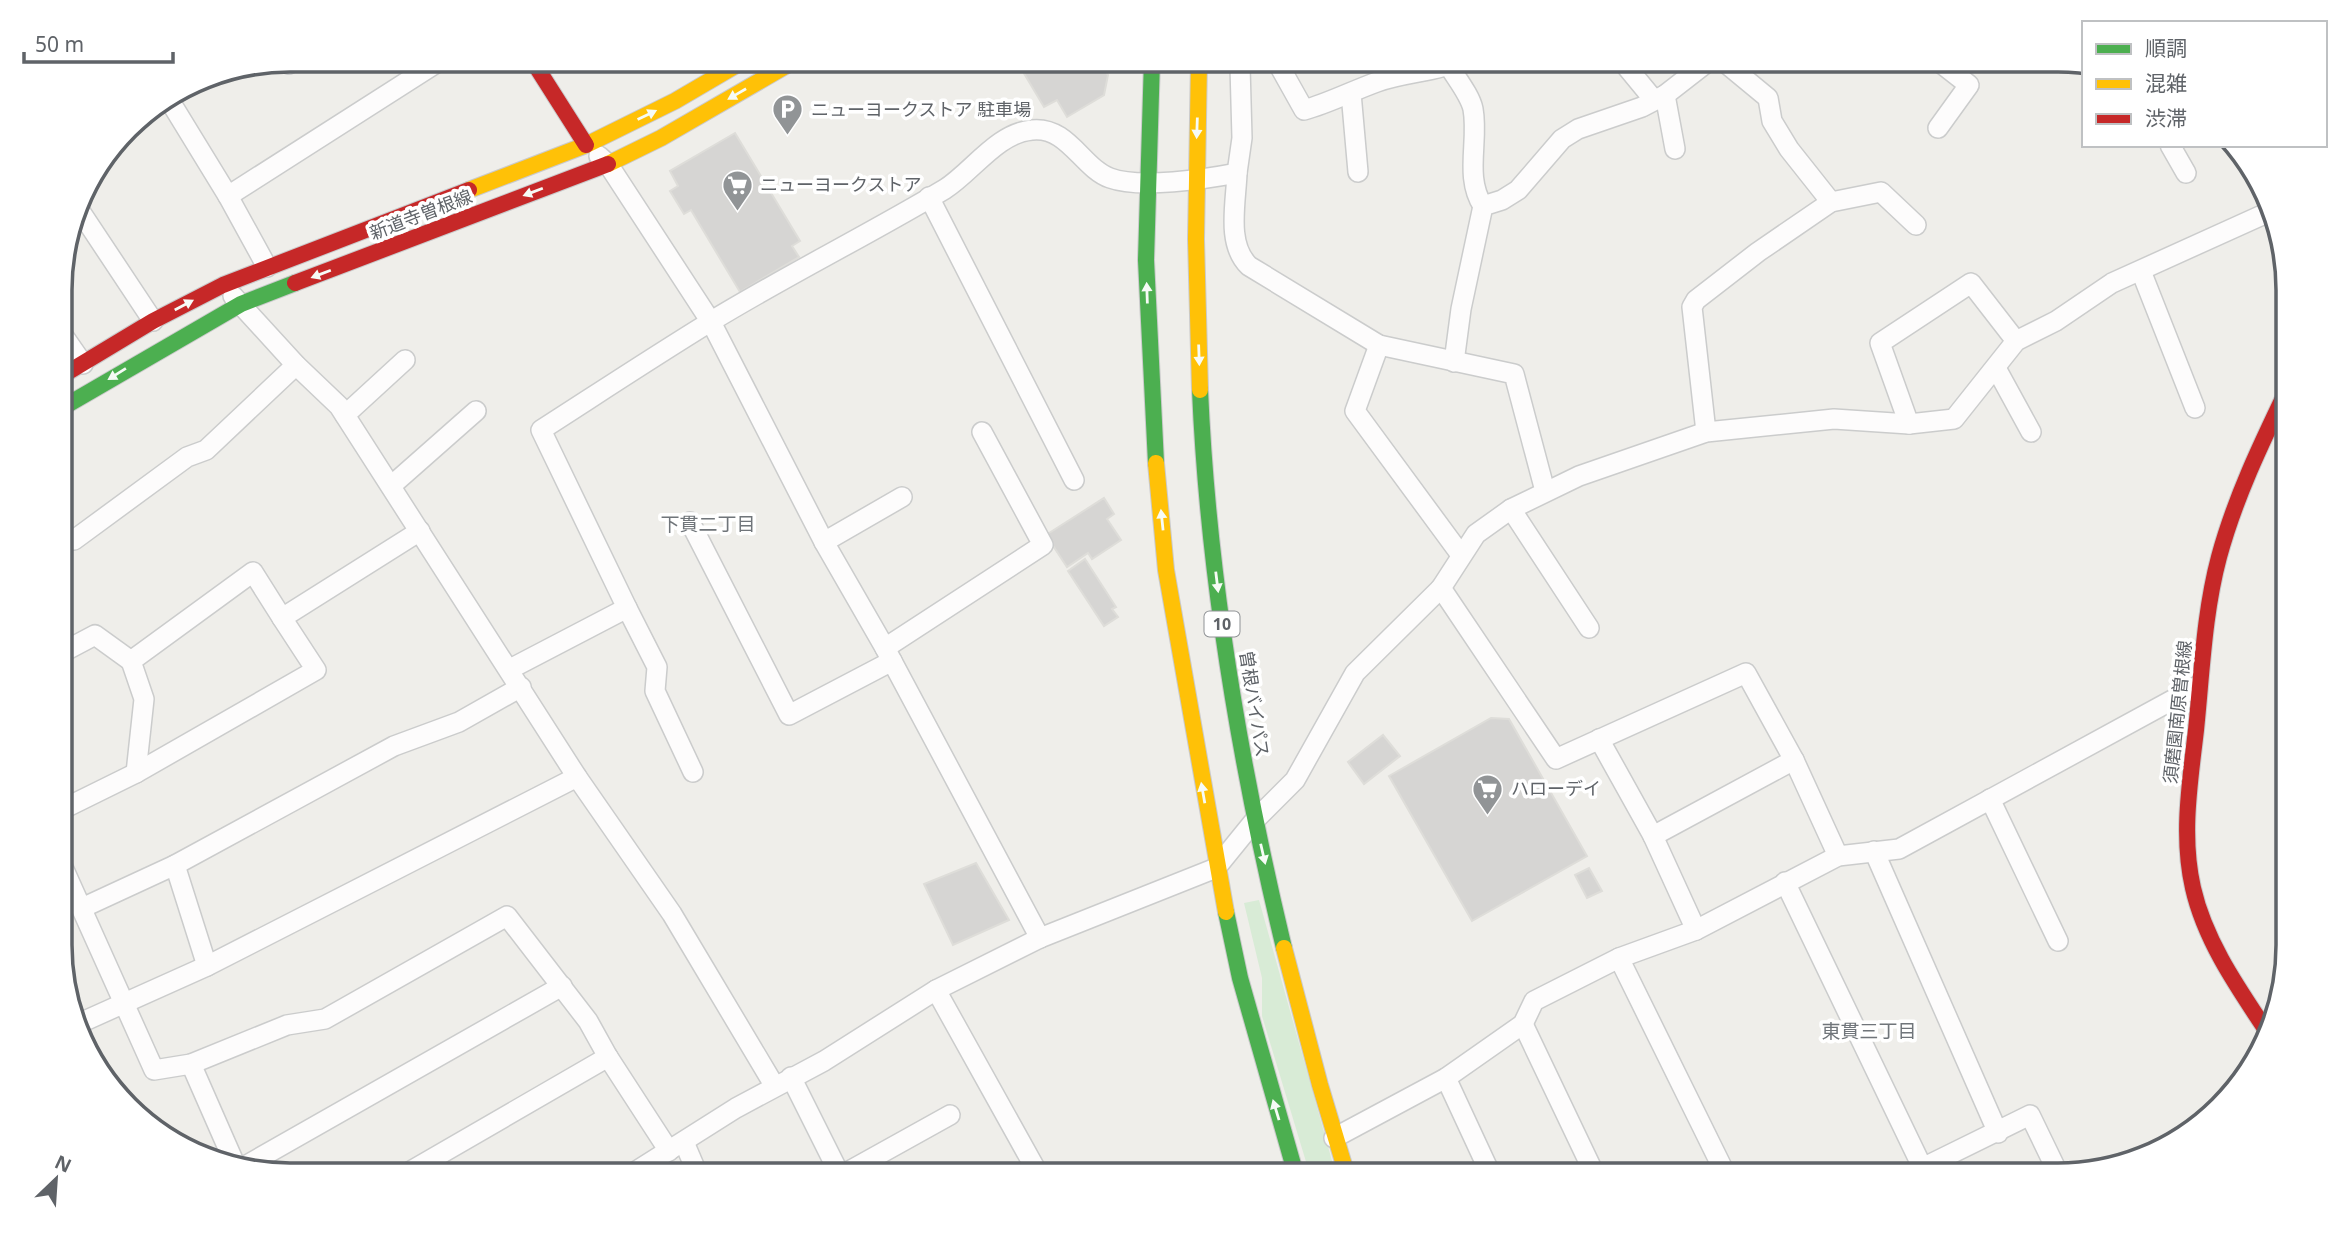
<svg xmlns="http://www.w3.org/2000/svg" width="2348" height="1235" font-family="'Noto Sans','Noto Sans JP',sans-serif">
<rect width="100%" height="100%" fill="#efeeea"/>
<polygon fill="#d8ebd6" points="1259,900 1336,1175 1310,1175 1262,1016 1262,978 1244,903"/>
<g fill="#d6d5d3" stroke="#deddd9" stroke-width="2">
<polygon points="1016,60 1099,60 1108,75 1104,95 1067,117 1057,100 1044,107"/>
<polygon points="735,133 800,241 792,246 799,257 740,292 691,210 684,214 670,191 678,186 670,171"/>
<polygon points="1104,498 1114,514 1107,519 1121,540 1092,559 1088,553 1067,567 1046,535"/>
<polygon points="1085,559 1116,607 1112,609 1118,617 1104,626 1068,571"/>
<polygon points="1491,718 1509,719 1587,856 1472,921 1389,776"/>
<polygon points="1383,735 1400,756 1364,784 1348,762"/>
<polygon points="976,863 1009,920 953,945 924,884"/>
<polygon points="1589,868 1602,891 1587,898 1575,875"/>
</g>
<g fill="none" stroke-linecap="round" stroke-linejoin="round">
<defs>
<g id="street">
<path d="M1276,60L1304,110C1329,103 1352,91 1377,82C1405,72 1436,72 1463,60"/>
<polyline points="1621,60 1654,100"/>
<polyline points="1722,60 1768,98 1772,121 1789,149 1831,202"/>
<polyline points="1937,60 1969,85 1938,128"/>
<polyline points="289,64 297,60"/>
<path d="M1449,66C1456,78 1470,95 1473,109C1479,141 1464,177 1483,206"/>
<polyline points="1351,93 1358,172"/>
<polyline points="1665,95 1675,149"/>
<polyline points="168,98 228,196 267,267"/>
<polyline points="2170,145 2186,173"/>
<polyline points="599,156 608,164 711,322 824,542 885,648 1040,938"/>
<polyline points="1237,173 1242,138 1240,66 1244,60"/>
<polyline points="228,196 441,60"/>
<polyline points="929,197 1074,480"/>
<polyline points="78,208 153,321"/>
<polyline points="2141,271 2195,408"/>
<polyline points="233,296 296,365 339,406 577,777 672,914 774,1085"/>
<polyline points="60,331 83,364"/>
<polyline points="1379,345 1355,411 1461,555"/>
<polyline points="1454,362 1461,309 1483,206 1502,200 1518,190 1562,139 1578,129 1642,107 1665,95 1710,60"/>
<polyline points="1996,368 2031,432"/>
<polyline points="345,415 405,360"/>
<polyline points="1909,424 1880,343 1971,283 2016,341"/>
<polyline points="1706,432 1692,307 1696,300 1758,252 1831,202 1881,192 1916,225"/>
<polyline points="391,486 476,411"/>
<polyline points="1511,509 1589,628"/>
<polyline points="690,522 789,715 892,661"/>
<polyline points="74,540 187,457 206,450 296,365"/>
<polyline points="824,542 902,497"/>
<polyline points="1441,588 1556,759 1746,673 1794,760 1838,856"/>
<polyline points="627,608 657,667 655,691 693,772"/>
<polyline points="885,648 1043,545 982,432"/>
<polyline points="61,653 95,635 131,661"/>
<path d="M510,669L627,608L541,430C597,394 653,357 710,322C787,275 868,235 945,189C973,171 997,133 1032,130C1068,126 1082,168 1110,178C1140,189 1206,179 1237,173C1236,203 1226,244 1249,266L1379,345L1514,374L1545,491"/>
<polyline points="1599,739 1653,836 1696,930"/>
<polyline points="136,773 144,699 131,661 253,572 282,618"/>
<polyline points="1990,799 2058,941"/>
<polyline points="61,810 136,773 316,670 282,618 420,531"/>
<polyline points="1653,836 1794,760"/>
<polyline points="1874,851 1998,1133"/>
<polyline points="61,863 154,1070 191,1064 287,1025 325,1019 507,916 588,1021 608,1057 669,1151"/>
<polyline points="175,865 207,966"/>
<polyline points="1785,882 1926,1175"/>
<polyline points="82,908 175,865 394,746 459,722 521,687"/>
<polyline points="1619,958 1726,1175"/>
<polyline points="936,990 1039,1175"/>
<polyline points="80,1023 207,966 577,777"/>
<polyline points="1523,1024 1595,1175"/>
<polyline points="191,1064 234,1162"/>
<polyline points="791,1077 840,1175"/>
<polyline points="1446,1078 1491,1175"/>
<polyline points="1334,1138 1446,1078 1523,1024 1534,1001 1619,958 1696,930 1838,856 1899,849 2198,686"/>
<polyline points="684,1142 698,1175"/>
<polyline points="247,1165 562,986"/>
<polyline points="404,1175 608,1057"/>
<polyline points="630,1175 736,1108 824,1061 936,990 1040,938 1216,868 1255,820 1295,780 1355,673 1441,588 1476,534 1511,509 1579,476 1706,432 1834,419 1909,424 1954,419 2016,341 2056,321 2112,283 2269,212"/>
<polyline points="842,1175 950,1115"/>
<polyline points="1908,1175 2030,1115 2059,1175"/>
</g>
<g id="fast">
<polyline points="1152,60 1146,260 1156,463"/>
<path d="M1200,390C1208,578 1240,765 1284,948"/>
<polyline points="60,409 241,304 295,283"/>
<polyline points="1226,912 1240,978 1296,1175"/>
</g>
<g id="slow">
<polyline points="1199,60 1196,239 1200,390"/>
<polyline points="608,164 661,138 796,60"/>
<polyline points="469,190 586,145 675,101 745,60"/>
<polyline points="1156,463 1166,570 1226,912"/>
<polyline points="1284,948 1320,1085 1347,1175"/>
</g>
<g id="jam">
<polyline points="532,60 586,145"/>
<polyline points="295,283 608,164"/>
<polyline points="60,377 153,321 223,285 469,190"/>
<path d="M2268,1033C2238,988 2205,941 2193,888C2181,836 2190,782 2196,730C2202,672 2204,613 2219,557C2235,498 2261,444 2287,390"/>
</g>
</defs>
<use href="#street" stroke="#cbcccc" stroke-width="22"/>
<use href="#fast" stroke="#cacacb" stroke-width="18"/>
<use href="#slow" stroke="#cacacb" stroke-width="18"/>
<use href="#jam" stroke="#cacacb" stroke-width="18"/>
<use href="#street" stroke="#fdfcfc" stroke-width="19"/>
<use href="#fast" stroke="#4caf50" stroke-width="16"/>
<use href="#slow" stroke="#ffc107" stroke-width="16"/>
<use href="#jam" stroke="#c62828" stroke-width="16"/>
</g>
<defs><path id="oneway-solid" d="M-6-.8H1V-3.2L6.5 0L1 3.2V.8H-6Z" transform="scale(1.75)"/></defs>
<g fill="#f6fbf6">
<use href="#oneway-solid" transform="translate(737 94) rotate(150)"/>
<use href="#oneway-solid" transform="translate(647 115) rotate(-26)"/>
<use href="#oneway-solid" transform="translate(1197 128) rotate(92)"/>
<use href="#oneway-solid" transform="translate(533 192) rotate(159)"/>
<use href="#oneway-solid" transform="translate(321 274) rotate(159)"/>
<use href="#oneway-solid" transform="translate(1147 293) rotate(-92)"/>
<use href="#oneway-solid" transform="translate(184 305) rotate(-28)"/>
<use href="#oneway-solid" transform="translate(1199 355) rotate(88)"/>
<use href="#oneway-solid" transform="translate(117 374) rotate(148)"/>
<use href="#oneway-solid" transform="translate(1162 520) rotate(-96)"/>
<use href="#oneway-solid" transform="translate(1217 582) rotate(83)"/>
<use href="#oneway-solid" transform="translate(1203 793) rotate(-100)"/>
<use href="#oneway-solid" transform="translate(1263 854) rotate(77)"/>
<use href="#oneway-solid" transform="translate(1276 1110) rotate(-107)"/>
</g>
<defs>
<symbol id="parking-pin" viewBox="-11 -11 22 30"><path d="M0 17L-7.5 6A9.5 9.5 0 1 1 7.5 6Z" fill="#919496" stroke="#fff"/><path d="M-3.5-5.5H1a3.5 3.5 0 0 1 0 7H-1V5.5H-3.5ZM-1-3.4V-.6H.8a1.4 1.4 0 0 0 0-2.8Z" fill="#fff"/></symbol>
<symbol id="supermarket-pin" viewBox="-11 -11 22 30"><path d="M0 17L-7.5 6A9.5 9.5 0 1 1 7.5 6Z" fill="#919496" stroke="#fff"/><path d="M-6-5.5h2.5l.6 2H6L4.5 2H-2.5L-4.4-4H-6ZM-1.5 3.2a1.3 1.3 0 1 0 .1 0ZM3 3.2a1.3 1.3 0 1 0 .1 0Z" fill="#fff"/></symbol>
</defs>
<g fill-rule="evenodd">
<use href="#parking-pin" x="770" y="92" width="35" height="47"/>
<use href="#supermarket-pin" x="720" y="168" width="35" height="47"/>
<use href="#supermarket-pin" x="1470" y="772" width="35" height="47"/>
</g>
<g text-anchor="middle" stroke-width="7" stroke-linejoin="round" paint-order="stroke">
<rect fill="#fff" stroke="#8f9295" stroke-width="2" x="1204.5" y="611.5" width="35" height="25" rx="5"/>
<g font-size="16" font-weight="bold" fill="#5f6368">
<text x="1222" y="630">10</text>
</g>
<g font-size="18" fill="#5f6368" stroke="#fff" text-anchor="start">
<text x="811" y="116">ニューヨークストア 駐車場</text>
<text x="760" y="191">ニューヨークストア</text>
<text x="1511" y="795">ハローデイ</text>
</g>
<g font-size="18" fill="#5f6368" stroke="#fff">
<text transform="translate(421 215) rotate(-21)" y="6">新道寺曽根線</text>
<text transform="translate(1254 704) rotate(81)" y="6">曽根バイパス</text>
<text transform="translate(2178 712) rotate(-84)" y="6">須磨園南原曽根線</text>
</g>
<g font-size="19" fill="#70757a" stroke="#fff">
<text x="708" y="531">下貫二丁目</text>
<text x="1869" y="1038">東貫三丁目</text>
</g>
</g>
<path d="M0 0H2348V1235H0ZM290 72H2058A218 218 0 0 1 2276 290V945A218 218 0 0 1 2058 1163H290A218 218 0 0 1 72 945V290A218 218 0 0 1 290 72Z" fill="#fff" fill-rule="evenodd"/>
<path fill="none" stroke="#5f6368" stroke-width="3.5" d="M290 72H2058A218 218 0 0 1 2276 290V945A218 218 0 0 1 2058 1163H290A218 218 0 0 1 72 945V290A218 218 0 0 1 290 72Z"/>
<rect x="2082" y="21" width="245" height="126" fill="#ffffff" stroke="#bfc1c3" stroke-width="2"/>
<rect x="2096" y="44" width="35" height="10" fill="#4caf50" stroke="#bfc1c3" stroke-width="2"/>
<text x="2145" y="56" font-size="21" fill="#5f6368">順調</text>
<rect x="2096" y="79" width="35" height="10" fill="#ffc107" stroke="#bfc1c3" stroke-width="2"/>
<text x="2145" y="91" font-size="21" fill="#5f6368">混雑</text>
<rect x="2096" y="114" width="35" height="10" fill="#c62828" stroke="#bfc1c3" stroke-width="2"/>
<text x="2145" y="126" font-size="21" fill="#5f6368">渋滞</text>
<g transform="translate(56 1179) rotate(25)" stroke="#ffffff" stroke-width="5" paint-order="stroke">
<path d="M0-5L12 26L0 18L-12 26Z" fill="#5f6368"/>
<text y="-10" font-size="19" font-weight="bold" text-anchor="middle" fill="#5f6368">N</text>
</g>
<path d="M24 52v10h149v-10" fill="none" stroke="#5f6368" stroke-width="3.5"/>
<text x="35" y="52" font-size="21" fill="#5f6368" stroke="#ffffff" stroke-width="5" paint-order="stroke">50 m</text>
</svg>
